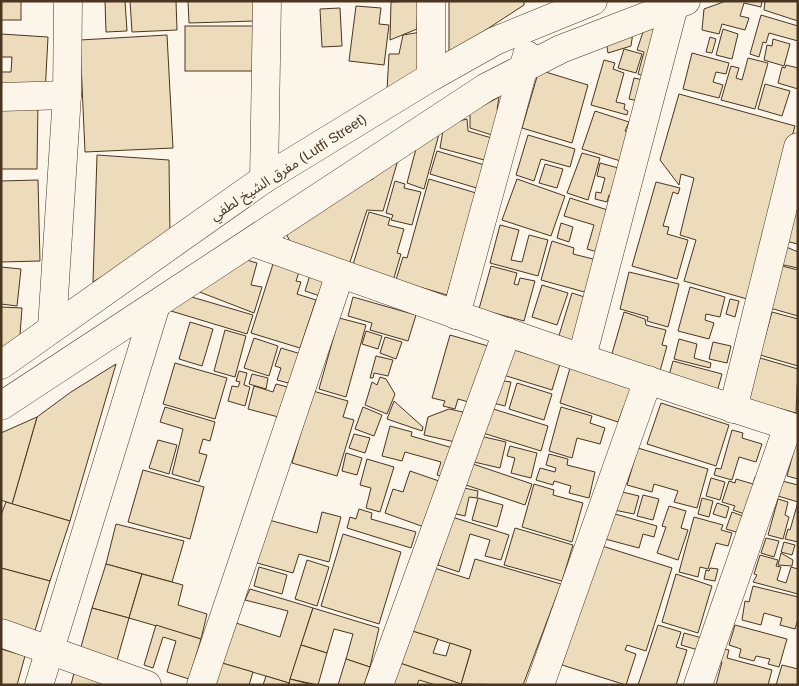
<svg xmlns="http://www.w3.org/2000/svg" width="799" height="686" font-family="Helvetica,'Noto Sans Arabic',sans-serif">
<rect width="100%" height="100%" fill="#fbf6e9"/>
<g fill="#ecdcbc" stroke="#4a3520">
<rect x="1" y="1" width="20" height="19"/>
<polygon points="105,1 125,1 127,31 106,32"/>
<polygon points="130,1 176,1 177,30 132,32"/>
<polygon points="188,1 254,1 255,21 189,23"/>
<polygon points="418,1 417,29 390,40 391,2"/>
<polygon points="449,1 524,1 524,5 449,54"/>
<polygon points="726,1 762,1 761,7 744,3 740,16 749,18 745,30 722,24 719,34 702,30 704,9"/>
<polygon points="765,1 798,1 798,21 764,10"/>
<polygon points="356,6 381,8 379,24 389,25 384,65 349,61"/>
<polygon points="340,8 342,46 322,47 320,9"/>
<polygon points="761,15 798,26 798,41 769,33 766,43 763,42 759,57 750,54"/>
<polygon points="669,16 653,79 638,74 644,52 637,50 645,26"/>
<polygon points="634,25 631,46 608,53 605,36"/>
<rect x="185" y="26" width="71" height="45"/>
<polygon points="723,29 738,34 732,59 716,55"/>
<polygon points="421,32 420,78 387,90 389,54 399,54 403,35"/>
<polygon points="1,34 48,37 45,94 1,92 1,72 11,72 12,57 1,57"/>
<polygon points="167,35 173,148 85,152 80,40"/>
<polygon points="710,37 716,39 712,53 706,52"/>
<polygon points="773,39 790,44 784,66 764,60 767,45 772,46"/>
<polygon points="624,49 642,54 636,73 618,68"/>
<polygon points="692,53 729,63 726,74 716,72 713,82 723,85 719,98 683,89"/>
<polygon points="748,58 768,63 755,109 721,100 731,66 739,68 736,78 742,80"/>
<polygon points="604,60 615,63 613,69 624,73 616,102 625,104 624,109 628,111 627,115 591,105"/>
<polygon points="786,65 798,68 798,89 778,83 782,67 785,68"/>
<polygon points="539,70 588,85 572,143 522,128"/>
<polygon points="634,78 648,81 643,102 629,99"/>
<polygon points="765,84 790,91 782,116 758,109"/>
<polygon points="679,94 795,126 747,299 684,281 696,240 680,235 694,178 681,174 679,185 660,160"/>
<polygon points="499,97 497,110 505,112 498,137 470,128 470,113"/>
<polygon points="1,100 38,100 37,169 1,169"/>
<polygon points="595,111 629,122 625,131 637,135 627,163 582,149"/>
<polygon points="467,119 468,131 495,139 488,161 440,148 444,125"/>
<polygon points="439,134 424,189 407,183 417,145"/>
<polygon points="528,135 575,149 570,167 541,159 534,181 516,175"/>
<polygon points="437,151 488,166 480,189 430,174"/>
<polygon points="582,153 600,158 588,200 567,193"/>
<polygon points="97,155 169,160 170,236 93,282"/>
<polygon points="398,160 383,211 367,210 349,265 292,245 285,232 365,178 368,181 373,179 375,171"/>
<polygon points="600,163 622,169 615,197 609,195 607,202 595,199 596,192 601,193 605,178 597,176"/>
<polygon points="545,164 563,169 557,188 539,183"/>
<polygon points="429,179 476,193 447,295 396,280 403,257 407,258"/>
<polygon points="517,179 565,196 551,236 502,220"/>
<polygon points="38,180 40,261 1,262 1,181"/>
<polygon points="395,181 405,184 404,188 421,192 412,225 391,220 393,215 386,213"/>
<polygon points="656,182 680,188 678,194 673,192 663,226 669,227 667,234 688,240 677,279 632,266"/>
<polygon points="798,197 798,244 785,241"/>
<polygon points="570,198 617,213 605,254 587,249 594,225 564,216"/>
<polygon points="369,212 390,218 388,225 404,229 397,253 401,254 393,281 352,268"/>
<polygon points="561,223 573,227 569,242 557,238"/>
<polygon points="500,225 519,230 511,260 522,262 529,235 548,240 538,276 490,263"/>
<polygon points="552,241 574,248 573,254 597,260 588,293 541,280"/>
<polygon points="784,246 798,252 798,268 779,264"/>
<polygon points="240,258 257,263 251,285 262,287 254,313 197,291"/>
<polygon points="273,264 299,272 296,281 301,282 297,294 316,300 300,348 251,333"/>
<polygon points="491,266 517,273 514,284 518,285 520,278 535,281 524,321 479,309"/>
<polygon points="782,266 798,270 798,316 770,308"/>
<polygon points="1,267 21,269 17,306 1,304"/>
<polygon points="311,272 329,278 323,297 305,291"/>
<polygon points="629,272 679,284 668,327 647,321 648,317 620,309"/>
<polygon points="542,285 568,293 557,325 532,317"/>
<polygon points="690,287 725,297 720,317 706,314 705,320 714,323 709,339 678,331"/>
<polygon points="178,293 253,315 247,334 171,311"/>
<polygon points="572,293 594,300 579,348 557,342"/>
<polygon points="353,297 416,315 408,341 370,330 372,323 348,316"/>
<polygon points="730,299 739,301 735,317 726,314"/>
<polygon points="1,307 22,308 19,348 1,347"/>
<polygon points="624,312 645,319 646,325 666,330 662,345 667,346 660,371 611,357"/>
<polygon points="772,312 798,319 798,366 760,355"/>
<polygon points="339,318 366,325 346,397 319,389"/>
<polygon points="190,322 213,329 202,366 179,359"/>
<polygon points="225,330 246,336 235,377 214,371"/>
<polygon points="366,331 382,336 378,349 362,344"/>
<polygon points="450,335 488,346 472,403 458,399 455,409 443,406 445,401 432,398"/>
<polygon points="385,337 402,342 396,359 380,353"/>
<polygon points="254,338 278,346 269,376 244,368"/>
<polygon points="679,339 697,344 694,358 711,363 710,368 674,359"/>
<polygon points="713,342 731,346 727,363 709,359"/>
<polygon points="281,348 301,354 292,384 277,380 281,368 275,366"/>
<polygon points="508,348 560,364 552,390 500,374"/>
<polygon points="376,356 393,360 388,376 374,373 373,378 370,378"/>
<polygon points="760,358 798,369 796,413 748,400"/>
<polygon points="673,361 722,374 717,392 668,379"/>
<polygon points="175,363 227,378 215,419 163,404"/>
<polygon points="116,364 70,521 12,504 37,417 71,392"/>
<polygon points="570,368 639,388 636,399 624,406 618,422 560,403"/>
<polygon points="239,371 247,373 244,385 250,387 245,406 228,401 232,386 238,387 240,382 236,381"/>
<polygon points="252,374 268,378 266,389 249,384"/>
<polygon points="380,377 386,379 395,394 387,414 365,405 372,382 377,385"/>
<polygon points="498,380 511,382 505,406 493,403"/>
<polygon points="517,383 552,394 544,420 509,409"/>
<polygon points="276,384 295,389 286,419 248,409 254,386 273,392"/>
<polygon points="313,391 348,401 343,417 354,420 337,476 292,463"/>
<polygon points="394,401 423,427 422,431 387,419"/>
<polygon points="661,403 729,425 716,466 647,444"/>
<polygon points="165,407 215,422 210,441 203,439 199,453 207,455 199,482 172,474 183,429 160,422"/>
<polygon points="363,407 382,415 374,436 355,429"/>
<polygon points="561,407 592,416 590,423 605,428 600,444 577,438 572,458 549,451"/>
<polygon points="490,408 548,426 541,451 483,433"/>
<polygon points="449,409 463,412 455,442 424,435 428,417"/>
<polygon points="37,417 12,504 1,500 1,433"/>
<polygon points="390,426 412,432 411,436 453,448 444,477 437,475 441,462 405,452 402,461 382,456"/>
<polygon points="732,430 743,433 742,438 762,444 756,462 739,457 732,480 714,475 716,468 721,469"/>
<polygon points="354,434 370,438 365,453 349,448"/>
<polygon points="480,436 506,442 500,468 474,462"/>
<polygon points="797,439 798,439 798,479 787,476"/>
<polygon points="158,440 177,445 169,474 149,468"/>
<polygon points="510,446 537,453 531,478 511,473 515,458 507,456"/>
<polygon points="638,448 708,469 697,508 674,502 678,491 654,484 652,492 627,485"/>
<polygon points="346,453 362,458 357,475 342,471"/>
<polygon points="549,454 568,459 567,465 595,472 589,498 569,493 571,486 554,481 553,485 536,480 540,468 555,472 556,468 546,465"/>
<polygon points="367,459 394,467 380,512 366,508 371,488 360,485"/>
<polygon points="467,462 532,484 525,505 460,483"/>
<polygon points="143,470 204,487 190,539 128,522"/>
<polygon points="410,471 439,481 424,527 385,513 393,489 403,492"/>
<polygon points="755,477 765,480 753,517 733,510 735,506 722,502 729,481 735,483 736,479 753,484"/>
<polygon points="711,478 725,482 720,500 706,496"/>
<polygon points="782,481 798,485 798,542 785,539 788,529 790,530 798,502 778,496"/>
<polygon points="534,484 554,490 553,495 583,503 572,542 522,527"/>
<polygon points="455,486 478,491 477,498 469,497 465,516 452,513"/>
<polygon points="618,491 639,496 634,514 614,510"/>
<polygon points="643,495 659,499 653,520 637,516"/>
<polygon points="478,498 503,505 497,527 472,520"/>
<polygon points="702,498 713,501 709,517 698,514"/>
<polygon points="778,499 788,502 785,515 789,517 783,539 768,535"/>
<polygon points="6,502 70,521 50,581 1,568 1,515"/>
<polygon points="717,503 729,507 726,518 713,514"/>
<polygon points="669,506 686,511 681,528 688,530 678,560 657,553 666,527 662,526"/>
<polygon points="359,509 372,513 371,519 416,532 411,548 347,528 350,517 356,519"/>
<polygon points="322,512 341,517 329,562 299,554 293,573 257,563 269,520 317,533"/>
<polygon points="732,512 748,518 743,534 726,529"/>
<polygon points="612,513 657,526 654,537 643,534 639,548 605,539"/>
<polygon points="452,517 509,535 501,560 485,556 490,540 470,534 459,572 438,565"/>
<polygon points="694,517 723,525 721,530 732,533 728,546 716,543 708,569 700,567 698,577 679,572"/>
<polygon points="116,524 184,541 172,582 106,564"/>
<polygon points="515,528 573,545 562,581 504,565"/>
<polygon points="343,534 401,552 379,624 321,606"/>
<polygon points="766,538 779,541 774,557 761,553"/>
<polygon points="784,542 795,545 792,555 781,552"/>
<polygon points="599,545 672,568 646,651 627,645 625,650 636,654 626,685 562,665"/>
<polygon points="781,553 793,560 792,566 778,565"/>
<polygon points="760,555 778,560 776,566 781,567 777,580 786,583 791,567 798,569 798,594 753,582 757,575 754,574"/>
<polygon points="475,559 561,584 523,685 461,684 471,650 409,630 434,568 469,579"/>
<polygon points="307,560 329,567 317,606 295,599"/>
<polygon points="106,564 142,574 129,618 92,608"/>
<polygon points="259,567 287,575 282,594 254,586"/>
<polygon points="1,568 50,581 33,637 1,626"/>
<polygon points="710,568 718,569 715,581 704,579 706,570 709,571"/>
<polygon points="142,574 183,585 178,605 207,614 201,639 129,618"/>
<polygon points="676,574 712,586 698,633 662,622"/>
<polygon points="753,586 798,597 798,619 795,629 780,625 782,618 764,613 761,625 742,620 745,601 749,602"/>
<polygon points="250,589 313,608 289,683 222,663 236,623 280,637 288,611 245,600"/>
<polygon points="92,608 129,618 116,664 79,654"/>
<polygon points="313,608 379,628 370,667 346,659 353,634 334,629 327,653 301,645"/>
<polygon points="156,625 201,639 189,679 167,672 176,641 163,637 153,668 144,665"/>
<polygon points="658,625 681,632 676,647 687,650 676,685 638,685"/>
<polygon points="735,625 787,639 779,667 768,664 770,659 756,656 754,661 739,657 741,649 729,645"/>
<polygon points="409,630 438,639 433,653 446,656 450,643 471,650 461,684 397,662"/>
<polygon points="684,633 702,638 698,650 681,645"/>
<polygon points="301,645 327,653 318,685 290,679"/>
<polygon points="719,648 729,650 727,658 772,670 768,685 716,685 722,662 716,660"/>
<polygon points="1,649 25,656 17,685 1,685"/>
<polygon points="346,659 370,667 364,685 338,685"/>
<polygon points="397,662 461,684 461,685 436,685 419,680 417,685 389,685"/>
<polygon points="222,663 253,672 249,685 215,685"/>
<polygon points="782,665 798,669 798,685 776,685"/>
<polygon points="75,669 119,685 71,685"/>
<polygon points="266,676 289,683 288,685 263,685"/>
<polygon points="290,679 313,685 289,685"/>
</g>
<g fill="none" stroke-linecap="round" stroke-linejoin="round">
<defs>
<g id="minor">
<polyline points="431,77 431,1"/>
<polyline points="1,97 67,95"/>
<polyline points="264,179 267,1"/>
<path d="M252,242C433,307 614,371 798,429"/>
<polyline points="456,315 527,55"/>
<polyline points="52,328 67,95 68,1"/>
<polyline points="582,357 674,6"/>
<polyline points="1,365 264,179 431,77 495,41 593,1"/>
<polyline points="1,406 485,88 561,49 686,1"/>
<polyline points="733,409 798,147"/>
<polyline points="1,633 147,685"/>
<polyline points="39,685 156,305"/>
<polyline points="201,685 340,274"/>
<polyline points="379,685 507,332"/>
<polyline points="540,685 648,380"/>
<polyline points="698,685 788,426"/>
</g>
</defs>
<use href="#minor" stroke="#4a3520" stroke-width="29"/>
<use href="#minor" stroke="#fbf6e9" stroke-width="28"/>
</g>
<g text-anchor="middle" stroke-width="4" stroke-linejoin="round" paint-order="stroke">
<g font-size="14" fill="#4a3520" stroke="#fbf6e9">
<text transform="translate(288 167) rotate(-33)" y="5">مفرق الشيخ لطفي (Lutfi Street)</text>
</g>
</g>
<rect width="799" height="686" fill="none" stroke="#4a3520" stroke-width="5"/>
</svg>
